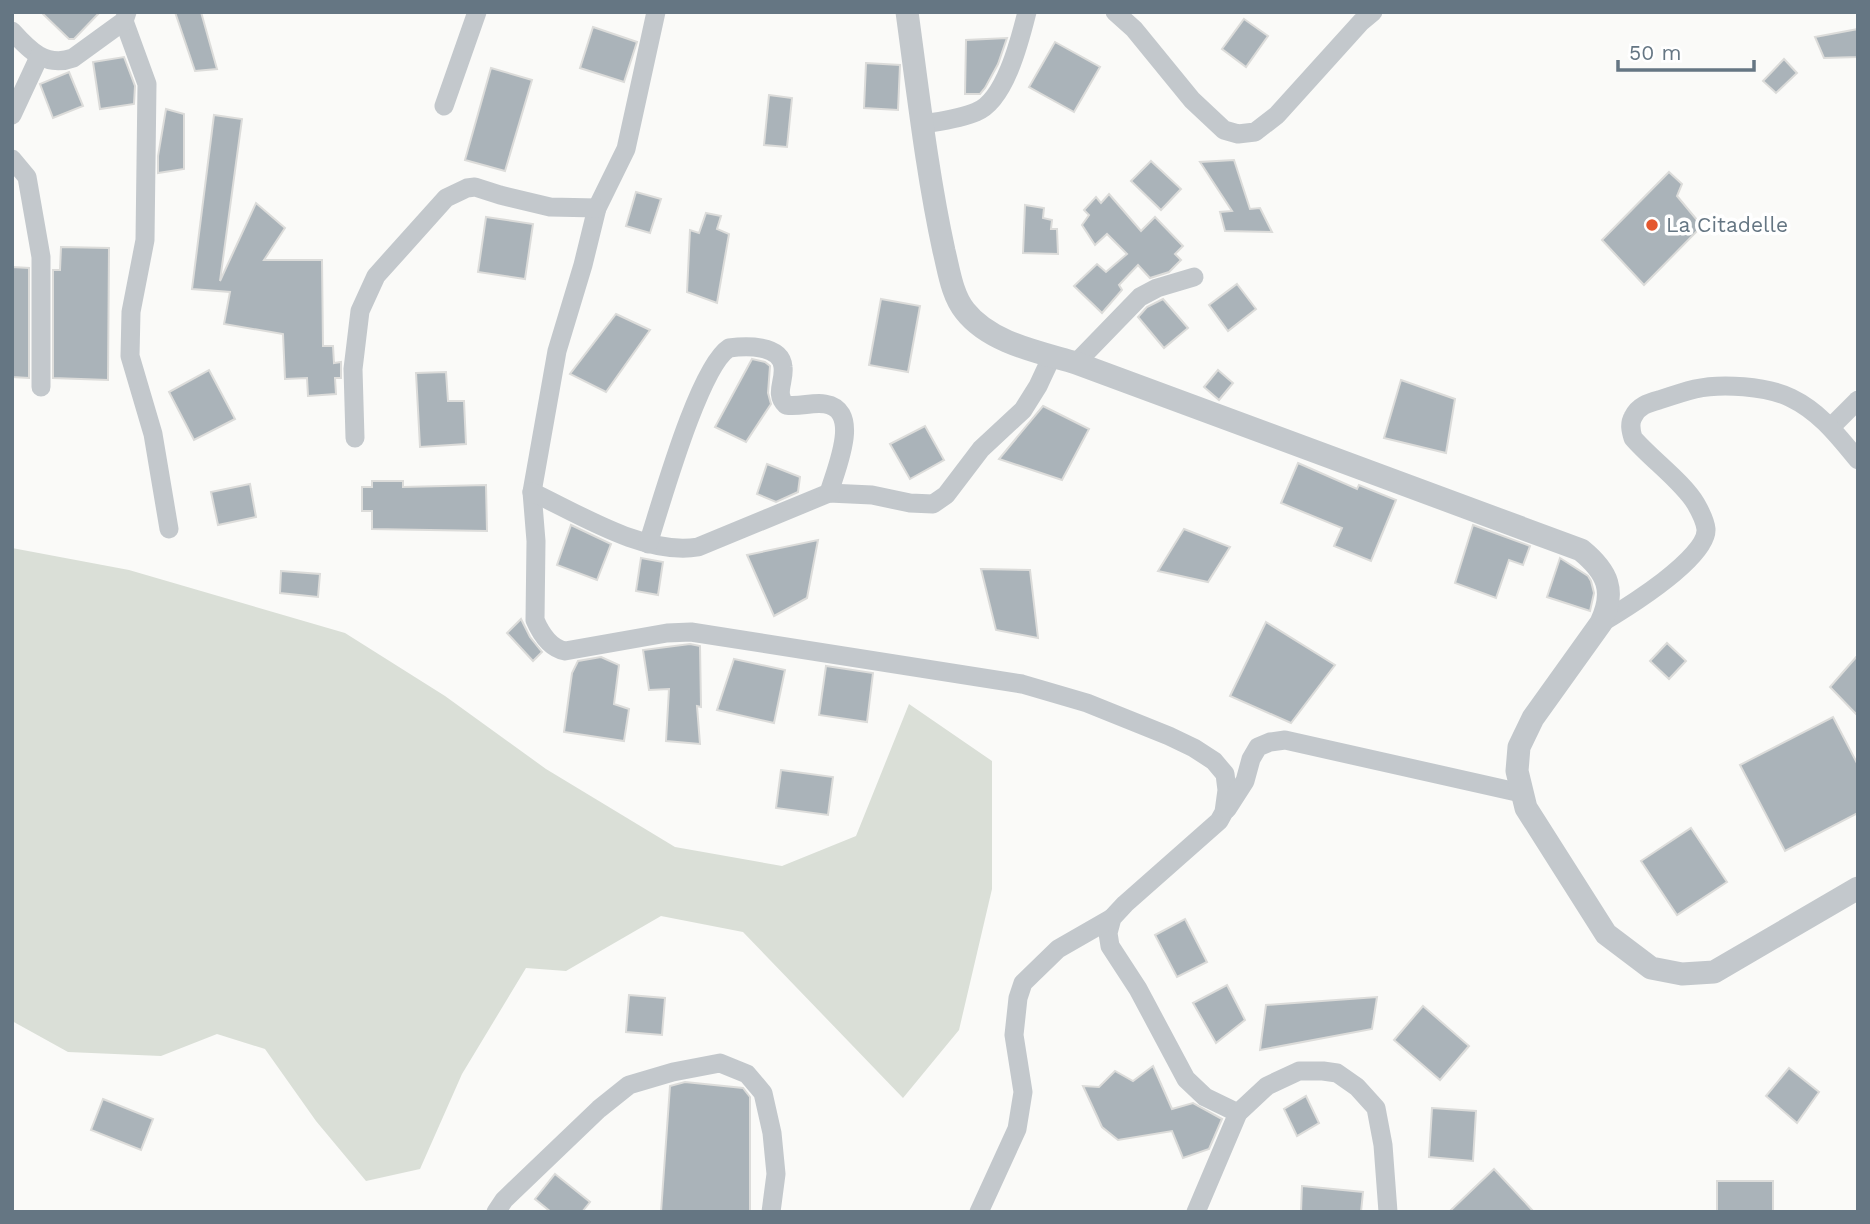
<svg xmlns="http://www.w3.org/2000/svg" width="1870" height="1224" font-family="'Work Sans',sans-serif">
<rect width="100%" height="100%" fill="#fafaf8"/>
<polygon fill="#dadfd7" points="12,548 129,570 345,633 445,696 546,769 675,847 782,866 856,836 909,704 992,761 992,889 959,1030 903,1098 743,932 661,916 566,971 526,968 462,1074 420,1169 366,1181 316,1121 265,1049 217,1034 161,1056 68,1052 12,1021"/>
<g fill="#aab3b9" stroke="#dcdcda" stroke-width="2">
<polygon points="41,12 100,12 74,39 69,39"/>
<polygon points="175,12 201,12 217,69 195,71"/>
<polygon points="1244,19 1268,36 1246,67 1222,49"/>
<polygon points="593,27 637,42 624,82 580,68"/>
<polygon points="1858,29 1858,57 1824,58 1815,37"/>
<polygon points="1007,38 998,64 985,88 980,94 965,94 966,40"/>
<polygon points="1055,42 1100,67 1074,112 1029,87"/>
<polygon points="124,57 135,86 134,104 100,109 93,62"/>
<polygon points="1784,59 1797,73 1776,93 1763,81"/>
<polygon points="866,63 900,65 898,110 864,108"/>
<polygon points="491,68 532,80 505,171 465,160"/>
<polygon points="69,72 83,106 53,118 40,84"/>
<polygon points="769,95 792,98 787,147 764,145"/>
<polygon points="166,109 184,114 184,169 158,173 158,156"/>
<polygon points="214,115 242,119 220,281 256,203 285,228 264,260 322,260 323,346 333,346 334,363 341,362 341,378 335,378 336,394 308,396 307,378 285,379 283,334 224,324 230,292 192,289"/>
<polygon points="1234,160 1250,209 1260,208 1272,232 1225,231 1220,212 1232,211 1200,162"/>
<polygon points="1151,161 1181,189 1161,210 1131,181"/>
<polygon points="1669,172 1682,184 1677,196 1702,226 1644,285 1602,240"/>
<polygon points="636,192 661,199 650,233 626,226"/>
<polygon points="1109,194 1141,231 1155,217 1183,246 1175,254 1181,260 1169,272 1150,278 1138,265 1119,285 1122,290 1102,313 1074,286 1097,264 1106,272 1127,254 1107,234 1095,245 1082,225 1089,215 1084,210 1096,197 1101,203"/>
<polygon points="1025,205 1044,208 1043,218 1052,220 1051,229 1057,229 1058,254 1023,253"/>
<polygon points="706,213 721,216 717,229 729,234 717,303 687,292 690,230 699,233"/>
<polygon points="486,217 533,224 525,279 478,272"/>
<polygon points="61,247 109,248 108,380 53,378 53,270 60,270"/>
<polygon points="12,267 29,268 29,378 12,377"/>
<polygon points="1237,284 1256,309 1228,331 1209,305"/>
<polygon points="881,299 920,306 908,372 869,365"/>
<polygon points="1163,299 1188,328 1164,348 1138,317 1147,307"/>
<polygon points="616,314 650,330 606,392 570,374"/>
<polygon points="752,359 765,362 770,366 768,393 771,404 746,442 715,427"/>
<polygon points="209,370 235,419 194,440 169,392"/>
<polygon points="1218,370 1233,383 1219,400 1204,387"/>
<polygon points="446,372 448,401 464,401 466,444 420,447 416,373"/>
<polygon points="1401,380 1455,399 1446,453 1384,438"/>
<polygon points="1043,406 1089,429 1062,480 999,459"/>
<polygon points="925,426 944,460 910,479 890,444"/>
<polygon points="1298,463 1357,489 1359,485 1396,500 1371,561 1334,546 1342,528 1281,503"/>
<polygon points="767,464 800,477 798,492 776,502 757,494"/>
<polygon points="372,481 403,481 403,487 486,485 487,531 372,529 372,511 362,511 362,487 372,487"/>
<polygon points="250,484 256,517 218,525 211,492"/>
<polygon points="571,525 611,544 597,580 557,565"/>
<polygon points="1473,525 1530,546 1523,565 1509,560 1496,598 1455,583"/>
<polygon points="1184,529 1230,547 1208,582 1158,571"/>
<polygon points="818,540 807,598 774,616 747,555"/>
<polygon points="641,558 663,562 658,595 636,591"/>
<polygon points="1560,558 1588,576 1591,581 1594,593 1590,611 1547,597"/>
<polygon points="981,569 1030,570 1038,638 996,630"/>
<polygon points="281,571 320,574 318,597 280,593"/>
<polygon points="521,619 530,637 542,652 533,661 507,633"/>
<polygon points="1266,622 1335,665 1291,723 1230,696"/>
<polygon points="1667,643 1686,661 1669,679 1650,661"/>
<polygon points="690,644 700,646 701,707 697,706 700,744 666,741 669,689 649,690 643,650"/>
<polygon points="1858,655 1858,716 1830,687"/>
<polygon points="601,657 619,665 614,704 629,709 624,741 564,732 572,673 578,661"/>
<polygon points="734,659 785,670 774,723 717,710"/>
<polygon points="826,666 873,673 867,722 819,715"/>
<polygon points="1833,717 1858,765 1858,813 1785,851 1740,765"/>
<polygon points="781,770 833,777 828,815 776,808"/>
<polygon points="1691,828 1727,882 1677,915 1641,861"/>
<polygon points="1185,919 1207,962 1177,977 1155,935"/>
<polygon points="1227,985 1245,1020 1216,1043 1193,1003"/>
<polygon points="629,995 665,998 662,1035 626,1032"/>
<polygon points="1377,997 1372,1029 1260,1050 1266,1005"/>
<polygon points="1423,1006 1469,1046 1440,1080 1394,1040"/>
<polygon points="1153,1066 1172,1109 1193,1103 1222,1119 1209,1149 1183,1158 1172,1131 1118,1140 1102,1127 1083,1086 1099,1087 1115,1071 1133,1081"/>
<polygon points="1789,1068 1819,1092 1797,1123 1766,1096"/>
<polygon points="685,1082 743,1088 750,1097 750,1212 661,1212 670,1086"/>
<polygon points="1306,1096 1319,1123 1297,1136 1284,1109"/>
<polygon points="103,1099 153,1119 141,1150 91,1130"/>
<polygon points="1432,1108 1476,1111 1473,1161 1429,1157"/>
<polygon points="1494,1169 1534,1212 1449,1212"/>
<polygon points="555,1174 590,1202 582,1212 551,1212 535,1199"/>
<rect x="1717" y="1181" width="56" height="31"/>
<polygon points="1302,1186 1363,1192 1361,1212 1301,1212"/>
</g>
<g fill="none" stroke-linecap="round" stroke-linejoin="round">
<g stroke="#c3c8cc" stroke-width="19">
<path d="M656,12L626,149L597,208L583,265L557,351L532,492L536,541L535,620C541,634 550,648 565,651L667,633L691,632L1022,684L1087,703L1169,736L1194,748L1214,761L1225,774L1227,790L1224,812L1219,821L1125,904L1112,918L1108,933L1110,946L1138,989L1186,1079L1205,1097L1238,1113"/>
<polyline points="1115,12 1134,29 1192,100 1224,130 1238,134 1255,132 1277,115 1361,22 1373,12"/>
<polyline points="124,21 147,84 145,240 131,312 130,356 153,434 169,529"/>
<path d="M12,31C29,50 46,68 73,58L124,21L127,12"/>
<polyline points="444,106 477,12"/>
<polyline points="12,115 39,57"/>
<path d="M923,124C941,121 960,119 976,112C1005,101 1020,40 1027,12"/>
<polyline points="12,159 27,177 41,257 41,387"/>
<polyline points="1076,363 1140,297 1157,288 1194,277"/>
<polyline points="1831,427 1858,400"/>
<polyline points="355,438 353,369 360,311 376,276 446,198 467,188 475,187 500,195 550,207 597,208"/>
<path d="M532,492C579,514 645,556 698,547L829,493L872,495L910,503L933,504L946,495L981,449L1023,410L1038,386L1052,356"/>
<path d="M648,544C661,504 699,367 729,348C745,346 781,344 783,367C785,381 774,394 786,405C799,407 813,402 825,404C863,410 835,471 829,493"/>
<path d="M1601,623C1626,608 1708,558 1706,529C1705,520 1700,511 1696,504C1683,482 1651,459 1633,438C1631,431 1629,424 1633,417C1638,406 1648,403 1659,400C1671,396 1683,392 1695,389C1721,383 1767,386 1791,398C1820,412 1838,436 1858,460"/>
<polyline points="1227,809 1245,781 1251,759 1258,747 1270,742 1285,740 1521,793"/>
<polyline points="496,1212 504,1200 599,1109 629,1085 673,1072 720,1063 747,1074 763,1093 772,1133 776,1174 771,1212"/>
<polyline points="979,1212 1017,1129 1023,1092 1014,1035 1018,998 1023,983 1058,949 1112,918"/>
<polyline points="1196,1212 1238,1113 1267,1086 1299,1071 1323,1071 1337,1073 1357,1087 1376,1108 1383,1145 1388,1212"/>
</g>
<path stroke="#c3c8cc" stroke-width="23" d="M907,12C918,92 927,173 944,251C949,271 952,295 965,311C990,343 1039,352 1076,363L1581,550C1608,572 1616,591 1601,623L1533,718L1519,747L1517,771L1526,808L1606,934L1651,968L1682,974L1714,972L1858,888"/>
</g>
<circle fill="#e4572e" stroke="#fff" stroke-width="2.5" cx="1652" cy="225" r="7"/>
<g text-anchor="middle" stroke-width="7" stroke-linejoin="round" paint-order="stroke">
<g font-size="21" fill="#657683" stroke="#fff" text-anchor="start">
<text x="1666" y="232">La Citadelle</text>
</g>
</g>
<rect width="1870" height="1224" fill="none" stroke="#657683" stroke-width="28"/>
<path d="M1618 60v10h136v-10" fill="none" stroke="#657683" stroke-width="3.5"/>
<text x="1629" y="60" font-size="21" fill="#657683" stroke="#ffffff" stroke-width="5" paint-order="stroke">50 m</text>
</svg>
